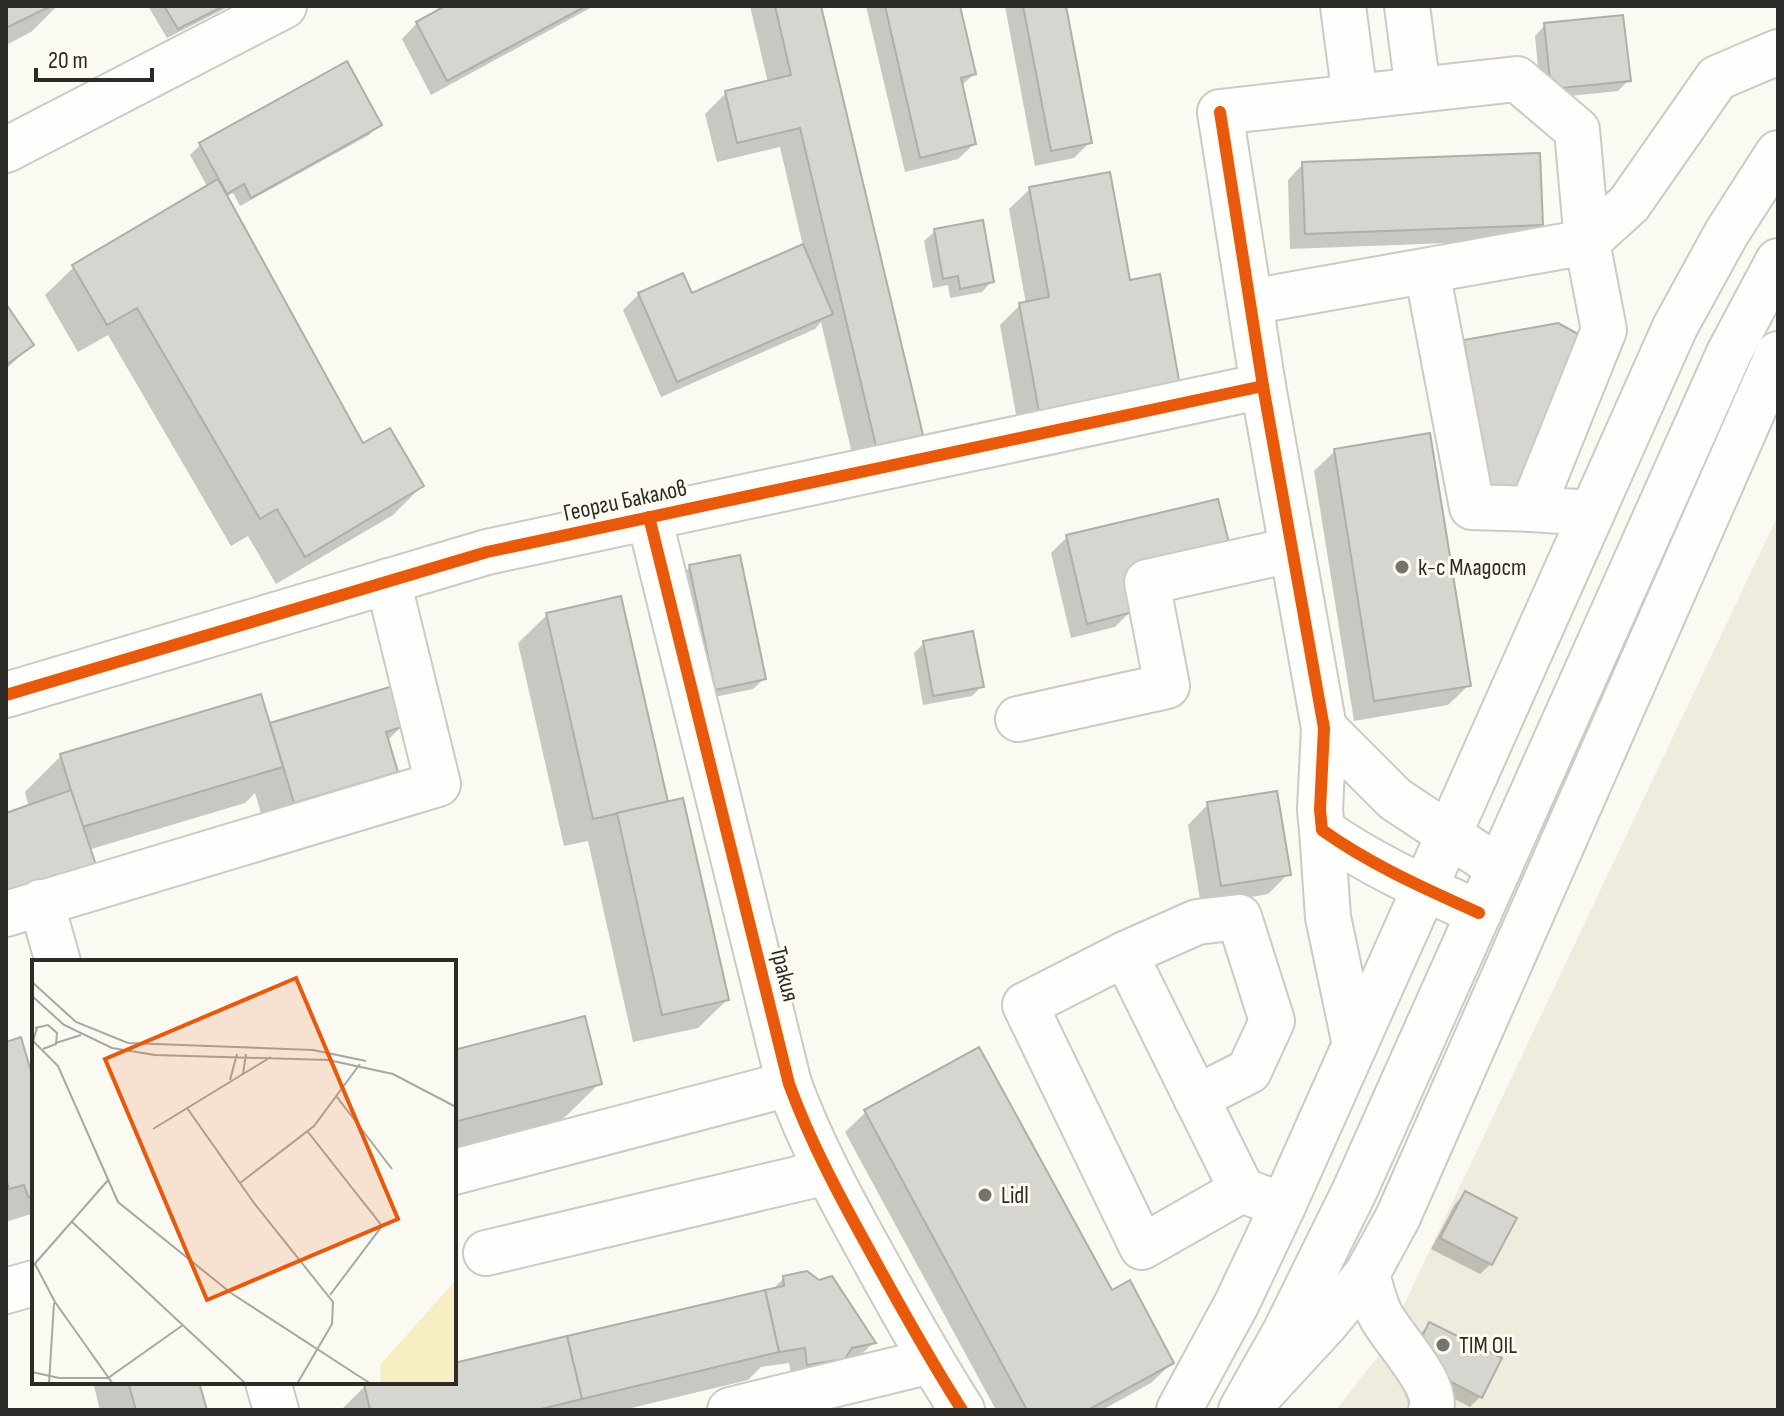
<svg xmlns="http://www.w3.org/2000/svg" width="1784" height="1416" font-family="'Sofia Sans Condensed',sans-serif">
<rect width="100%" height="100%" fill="#faf9f2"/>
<polygon fill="#efecde" points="1778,515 1778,1410 1336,1410 1382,1351"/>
<g fill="#0003">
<polygon points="6,6 57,6 31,32 6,45"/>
<polygon points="148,6 230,6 167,38"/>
<polygon points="449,6 594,6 431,95 402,39 417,23"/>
<polygon points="750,6 819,6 921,434 901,455 855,466 821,322 815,329 661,397 623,310 639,294 691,296 803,246 780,147 717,162 705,114 726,93 768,83"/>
<polygon points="866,6 958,6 974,74 961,86 974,144 958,159 905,172"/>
<polygon points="1005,6 1064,6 1090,142 1074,158 1035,166"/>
<polygon points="1545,25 1629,80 1618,91 1541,99 1535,36"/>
<polygon points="379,125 369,135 240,206 233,193 226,197 362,446 422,486 393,515 276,584 248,536 231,546 108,335 78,352 45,295 74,267 208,188 190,155 200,145"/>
<polygon points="1303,164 1541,224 1526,240 1290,249 1288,180"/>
<polygon points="1030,189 1128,282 1178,385 1019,431 1000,325 1020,305 1026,304 1009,209"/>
<polygon points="935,231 992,281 982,292 950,298 948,285 933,288 924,241"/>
<polygon points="6,308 32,345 6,369"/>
<polygon points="1465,342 1516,499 1449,358"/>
<polygon points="1335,451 1469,685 1448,705 1354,721 1314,471"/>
<polygon points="1217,501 1131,611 1115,627 1071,638 1051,553 1067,537"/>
<polygon points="690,567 764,679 753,689 705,699 680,577"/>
<polygon points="547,615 666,804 727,1000 698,1028 633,1042 588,841 564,846 518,643"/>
<polygon points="924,643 982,686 972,696 923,705 914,653"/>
<polygon points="271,725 403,725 387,741 396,771 367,800 266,830 255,793 245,803 88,850 6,815 29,807 25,792 61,756"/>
<polygon points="1208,804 1288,874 1268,894 1201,906 1188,825"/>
<polygon points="6,1044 34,1089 34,1213 6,1222"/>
<polygon points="454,1052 600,1083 563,1119 454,1148"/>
<polygon points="866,1112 1111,1293 1172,1363 1151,1383 1102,1410 996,1410 845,1132"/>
<polygon points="1466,1193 1491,1264 1480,1274 1431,1249 1455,1204"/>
<polygon points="784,1278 873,1343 858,1358 792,1380 789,1363 761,1367 748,1380 623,1410 341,1410 365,1386 380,1382 454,1382 454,1365 771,1291"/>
<polygon points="1429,1325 1480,1397 1470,1407 1417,1380 1419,1335"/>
<polygon points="93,1382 197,1382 205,1410 100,1410"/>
</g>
<g fill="#d6d5d0" stroke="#afaea9" stroke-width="2">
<polygon points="6,6 51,6 6,28"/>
<polygon points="164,6 224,6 178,29"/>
<polygon points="445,6 586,6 447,81 416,22"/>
<polygon points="775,6 821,6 923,435 876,446 800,128 737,143 725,91 791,75"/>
<polygon points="885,6 960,6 976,74 961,78 976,144 920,158"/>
<polygon points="1023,6 1066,6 1092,143 1051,151"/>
<polygon points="1623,15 1631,81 1551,89 1544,23"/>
<polygon points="347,61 382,125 251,198 244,184 227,194 199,143"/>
<polygon points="1540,153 1543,225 1305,234 1302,162"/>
<polygon points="1110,172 1130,280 1160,274 1180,386 1039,412 1019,303 1049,297 1029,187"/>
<polygon points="218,179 363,443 390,428 424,486 305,557 277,509 260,519 137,308 107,325 72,265"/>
<polygon points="983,220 994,282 960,289 958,276 943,279 934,229"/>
<polygon points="803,244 833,314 677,382 638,293 683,273 692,293"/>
<polygon points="6,304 34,345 6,365"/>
<polygon points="1558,323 1587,339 1517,500 1490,499 1464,340"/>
<polygon points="1430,433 1471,686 1374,701 1334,449"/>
<polygon points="1218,499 1231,551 1125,577 1133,612 1087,624 1066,535"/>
<polygon points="740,555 766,679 715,690 689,565"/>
<polygon points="621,596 668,802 593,819 546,613"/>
<polygon points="973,631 984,687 933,696 923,641"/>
<polygon points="393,686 405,726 386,732 398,772 294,803 270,723"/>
<polygon points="261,694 283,767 82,827 60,754"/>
<polygon points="71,790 97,868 6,899 6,813"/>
<polygon points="1277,791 1291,875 1221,886 1207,802"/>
<polygon points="683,798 729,1000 662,1015 617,813"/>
<polygon points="585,1016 602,1084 454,1122 454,1050"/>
<polygon points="21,1037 34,1082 34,1195 28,1197 24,1185 9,1189 6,1178 6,1042"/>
<polygon points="979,1047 1112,1290 1130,1280 1174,1363 1088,1410 1027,1410 864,1110"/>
<polygon points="1465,1191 1517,1218 1492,1265 1440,1238"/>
<polygon points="807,1271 819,1280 832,1276 876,1343 852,1348 845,1359 807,1365 805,1348 779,1352 765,1290 784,1286 783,1276"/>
<polygon points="765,1290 779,1352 582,1399 567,1336"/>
<polygon points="1429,1322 1502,1358 1482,1398 1428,1370 1415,1352"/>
<polygon points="567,1336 582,1399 537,1410 370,1410 364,1384 454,1382 454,1363"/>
<polygon points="128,1382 199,1382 207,1410 136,1410"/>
</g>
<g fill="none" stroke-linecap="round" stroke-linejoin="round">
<defs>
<g id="minor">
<polyline points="1343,6 1355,97"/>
<polyline points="1407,6 1418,90"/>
<polyline points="6,150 284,6"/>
<polyline points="1427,271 1472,507 1532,509"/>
<polyline points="1250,302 1587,242 1629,204 1717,78 1778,52"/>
<path d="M649,517L789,1084C811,1144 841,1199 872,1255C901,1308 930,1360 962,1410"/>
<polyline points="6,695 487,552 1263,386"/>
<polyline points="1018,719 1167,686 1147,582 1291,550"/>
<polyline points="1324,728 1395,799 1499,868"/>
<polyline points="41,902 58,962"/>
<path d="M1479,913C1424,888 1371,865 1322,830L1320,810L1324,728L1263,386L1220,112L1517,79L1577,130L1587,242L1604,330L1532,509L1592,513"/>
<polyline points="6,914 438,784 388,581"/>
<polyline points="1125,954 1197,922 1239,917 1272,1021 1249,1071 1196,1098"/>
<polyline points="454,1172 789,1084"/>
<polyline points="1242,1190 1125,954 1025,1005 1142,1247 1242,1190 1283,1206"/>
<polyline points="486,1253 827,1172"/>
<path d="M1367,1274C1371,1287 1374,1303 1381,1316C1394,1340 1439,1385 1431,1410"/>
<polyline points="6,1291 34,1283"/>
<polyline points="268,1382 276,1410"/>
<polyline points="1256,1399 1327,1322 1367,1274 1398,1217 1778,354"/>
<polyline points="730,1410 931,1361"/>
</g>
<g id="major">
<polyline points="1322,830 1328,917 1355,1045"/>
<polyline points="1179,1410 1236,1305 1283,1206 1675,327 1726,234 1778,153"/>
<polyline points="1241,1410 1285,1332 1355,1190 1729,353 1778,261"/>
</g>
</defs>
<use href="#minor" stroke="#cbcac5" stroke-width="48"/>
<use href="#major" stroke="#cbcac5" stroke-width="48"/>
<use href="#minor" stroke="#fefefd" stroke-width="44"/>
<use href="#major" stroke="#fefefd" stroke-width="44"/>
<defs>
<g id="cycleway">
<path d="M1220,112L1263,386L1324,728L1320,810L1322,830C1371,865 1424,888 1479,913"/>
<path d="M649,517L789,1084C811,1144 841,1199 872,1255C901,1308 930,1360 962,1410"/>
<polyline points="6,695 487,552 1263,386"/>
</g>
</defs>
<use href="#cycleway" stroke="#fdfbef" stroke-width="17"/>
<use href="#cycleway" stroke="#e8590c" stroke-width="12"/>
</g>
<g fill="#74736e" stroke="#fdfbef" stroke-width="3">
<circle cx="1402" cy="567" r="8"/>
<circle cx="985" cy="1195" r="8"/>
<circle cx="1443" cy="1345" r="8"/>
</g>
<g text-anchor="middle" stroke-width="6" stroke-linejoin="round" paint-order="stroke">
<g font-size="24" fill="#2c2b27" stroke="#fdfbef">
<text transform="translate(625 500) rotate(-12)" y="8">Георги Бакалов</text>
<text transform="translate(785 974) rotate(76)" y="8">Тракия</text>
</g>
<g font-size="24" fill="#2c2b27" stroke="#fdfbef" text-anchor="start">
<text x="1418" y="575">к-с Младост</text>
<text x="1001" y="1203">Lidl</text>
<text x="1459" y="1353">TIM OIL</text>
</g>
</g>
<g transform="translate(32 960)">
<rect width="424" height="424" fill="#faf9f2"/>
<path d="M424,320V424L349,422L348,405Z" fill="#f7eec4"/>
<path fill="none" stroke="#a8a7a1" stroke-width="2" d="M0,22L44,62L96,83L281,90L334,101M0,36L32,65L80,88L123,95L296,100L361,114L424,147M3,68L16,65L25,73L24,84L11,89M5,68L1,81L26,106L86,242L199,333L339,424M24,83L49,75M211,114L239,97M198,120L205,94M305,137L360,209M155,148L222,243L301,342L300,364L265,424M121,169L211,114L214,94M276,172L350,266L298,335M208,223L282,166L328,104M39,261L214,424M3,304L23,342L81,424M0,307L77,219M0,412L27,418H76L151,365M17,424L22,343"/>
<path fill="#e8590c" fill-opacity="0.15" stroke="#e8590c" stroke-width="4" d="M264,18L366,259L175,340L73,99Z"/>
<rect width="424" height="424" fill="none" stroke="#2c2b27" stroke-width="4"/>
</g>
<rect width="1784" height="1416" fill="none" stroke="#2c2b27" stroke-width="16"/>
<path d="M36 68v12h116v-12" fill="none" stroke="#2c2b27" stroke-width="4"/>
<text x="48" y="68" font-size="24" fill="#2c2b27" stroke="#fdfbef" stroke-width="6" paint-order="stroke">20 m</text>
</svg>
